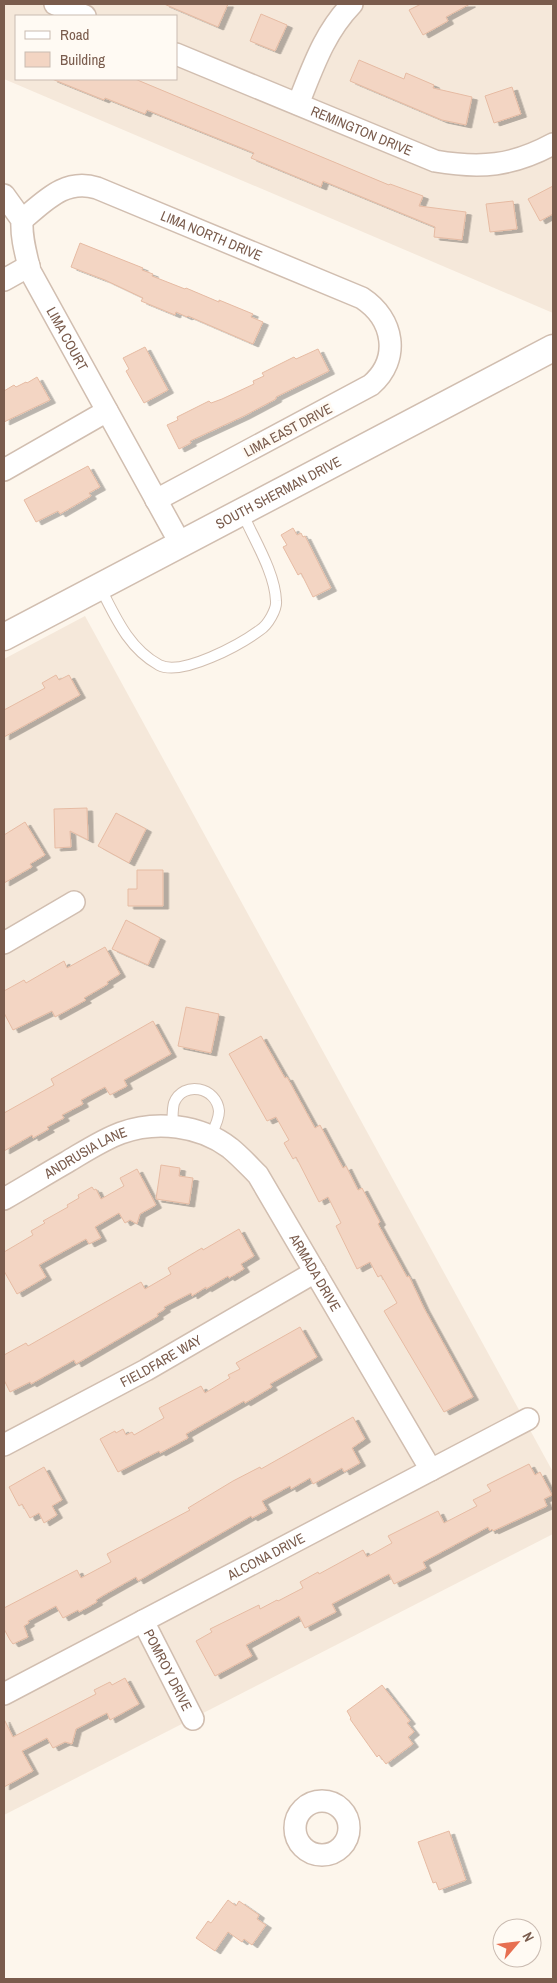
<svg xmlns="http://www.w3.org/2000/svg" width="557" height="1983" font-family="'Archivo Narrow',sans-serif">
<defs>
<filter id="shadow"><feDropShadow dx="5.5" dy="3" stdDeviation="0" flood-color="#0004"/></filter>
</defs>
<rect width="100%" height="100%" fill="#fdf6ec"/>
<g fill="#f5e8da" fill-rule="evenodd">
<path d="M4,4H553V313L4,79ZM16,16H176V79H16Z"/>
<polygon points="85,616 553,1472 553,1534 4,1815 4,659"/>
</g>
<g fill="#f3d5c3" stroke="#e6bba3" filter="url(#shadow)">
<polygon points="164,4 228,4 218,27"/>
<polygon points="421,4 470,4 446,17 448,21 423,35 409,10"/>
<polygon points="261,14 287,25 275,51 250,41"/>
<polygon points="359,60 404,79 406,73 434,85 433,88 472,97 466,125 442,120 350,81"/>
<polygon points="52,79 135,79 389,185 390,184 423,196 419,206 466,212 462,240 434,237 435,227 323,181 321,187 251,158 254,153 147,110 145,114 105,98 104,100"/>
<polygon points="512,87 521,114 494,123 485,96"/>
<polygon points="553,186 553,214 540,221 528,199"/>
<polygon points="513,201 517,229 490,232 486,204"/>
<polygon points="80,243 143,268 142,270 153,274 152,276 185,289 186,288 219,302 219,300 253,314 251,317 263,322 253,344 188,316 187,317 176,312 175,315 141,301 143,298 105,280 71,267"/>
<polygon points="145,347 168,390 144,403 126,371 129,369 123,358"/>
<polygon points="318,349 329,371 276,397 276,399 244,416 190,441 191,443 179,449 167,425 178,420 177,417 209,401 211,403 222,399 254,384 253,381 264,376 262,373 294,357 296,359"/>
<polygon points="37,377 50,400 4,422 4,391 14,385 16,387 26,382 27,383"/>
<polygon points="88,466 100,487 89,493 91,496 60,514 58,511 36,522 24,500"/>
<polygon points="293,528 297,535 301,533 303,537 305,536 331,588 313,597 301,573 298,575 283,547 287,545 281,535"/>
<polygon points="56,675 59,680 69,675 80,695 4,737 4,710 45,688 42,683"/>
<polygon points="87,808 88,840 70,831 71,847 55,848 54,809"/>
<polygon points="116,813 146,829 129,863 98,846"/>
<polygon points="25,822 45,855 30,864 32,867 4,883 4,835"/>
<polygon points="137,870 163,870 163,906 128,906 128,889 137,889"/>
<polygon points="126,920 160,938 148,965 112,949"/>
<polygon points="105,947 120,974 107,982 108,984 84,998 86,1000 55,1017 52,1011 13,1030 4,1013 4,991 24,980 26,983 64,961 67,968"/>
<polygon points="186,1007 219,1014 211,1053 178,1046"/>
<polygon points="153,1021 171,1054 124,1080 127,1086 110,1095 105,1087 81,1100 83,1104 62,1115 64,1118 47,1127 49,1129 33,1138 32,1135 4,1151 4,1113 54,1085 51,1079"/>
<polygon points="261,1036 285,1078 287,1077 315,1128 320,1125 343,1168 346,1166 358,1190 362,1188 380,1222 378,1224 407,1277 409,1276 424,1308 473,1397 444,1412 384,1311 397,1303 381,1275 378,1277 370,1262 357,1269 336,1226 341,1223 328,1197 319,1202 296,1157 293,1159 284,1143 289,1140 276,1117 267,1121 229,1054"/>
<polygon points="161,1165 180,1168 179,1176 193,1178 189,1204 156,1199"/>
<polygon points="137,1169 156,1205 140,1214 137,1224 130,1220 125,1223 119,1213 95,1227 101,1238 89,1244 86,1239 39,1265 46,1277 17,1294 4,1271 4,1252 33,1235 31,1231 45,1223 43,1221 68,1207 67,1205 79,1198 78,1195 92,1187 94,1190 96,1189 101,1199 124,1186 120,1178"/>
<polygon points="239,1229 254,1256 241,1264 244,1269 229,1278 228,1276 206,1289 206,1287 192,1296 191,1293 164,1307 165,1309 157,1314 158,1316 76,1364 74,1360 31,1384 30,1382 10,1392 4,1380 4,1355 26,1343 28,1346 141,1282 145,1289 171,1274 168,1268 202,1248 203,1250"/>
<polygon points="300,1327 317,1357 270,1384 272,1387 245,1403 244,1401 186,1434 188,1438 160,1453 159,1451 118,1472 100,1439 115,1431 116,1433 123,1429 126,1435 132,1432 134,1435 164,1418 159,1408 201,1386 205,1393 230,1378 228,1375 240,1369 236,1363"/>
<polygon points="353,1417 365,1439 352,1448 360,1463 344,1472 342,1468 313,1484 310,1478 291,1489 290,1486 262,1501 267,1510 252,1518 251,1516 138,1581 136,1577 104,1595 96,1600 97,1602 79,1612 78,1610 63,1618 56,1606 28,1621 29,1623 24,1626 28,1637 13,1644 10,1640 4,1629 4,1608 77,1570 81,1578 111,1562 107,1554 190,1510 188,1508 233,1481 260,1467 261,1469"/>
<polygon points="529,1464 535,1475 540,1472 552,1495 544,1499 547,1506 493,1531 492,1529 490,1531 488,1527 423,1562 426,1568 394,1584 389,1574 332,1604 336,1612 305,1628 299,1616 246,1645 252,1656 215,1676 196,1641 212,1632 210,1629 259,1605 260,1609 277,1600 278,1601 303,1588 300,1582 318,1572 319,1574 363,1550 367,1557 392,1543 388,1536 438,1511 444,1523 477,1506 473,1500 491,1491 487,1485"/>
<polygon points="44,1467 62,1500 52,1506 57,1515 44,1523 39,1513 30,1518 22,1504 19,1506 9,1487"/>
<polygon points="125,1678 139,1704 110,1720 107,1713 76,1729 72,1744 65,1742 53,1748 47,1738 22,1751 33,1771 4,1787 4,1719 13,1737 96,1694 94,1690 110,1682 112,1685"/>
<polygon points="382,1685 410,1721 407,1723 414,1732 408,1737 413,1744 386,1764 379,1755 377,1757 350,1719 351,1718 347,1711"/>
<polygon points="449,1831 466,1880 439,1890 436,1882 433,1883 418,1842"/>
<polygon points="228,1900 236,1906 239,1901 259,1915 257,1919 266,1925 252,1945 244,1939 242,1942 228,1932 215,1951 196,1938 208,1921 211,1923"/>
</g>
<g fill="none" stroke-linecap="round" stroke-linejoin="round">
<defs>
<g id="service">
<path d="M100,587C115,616 128,648 159,665C182,677 241,644 260,630C268,625 277,609 276,601C275,572 253,538 242,512"/>
<path d="M172,1126C173,1119 172,1110 174,1103C183,1080 217,1087 219,1111C219,1120 214,1129 210,1137"/>
</g>
<g id="minor">
<polyline points="55,4 85,16"/>
<path id="s1" d="M176,54L435,161C481,169 512,166 553,144"/>
<path d="M298,104C313,67 324,33 352,4"/>
<path id="s2" d="M4,195L22,220C21,238 26,254 30,271L180,543"/>
<path id="s3" d="M22,220C45,201 65,178 97,188L362,298C394,319 401,359 371,385L156,500"/>
<polyline points="4,280 29,266"/>
<polyline points="4,470 107,411"/>
<polyline points="4,943 74,902"/>
<path id="s4" d="M4,1199C25,1187 46,1174 67,1162C84,1152 102,1140 121,1133C156,1120 200,1125 230,1148C241,1157 249,1166 258,1175L431,1470"/>
<path id="s5" d="M4,1445L146,1370L315,1272"/>
<path id="s6" d="M143,1621L193,1719"/>
<path id="s7" d="M4,1694L528,1419"/>
<circle cx="322" cy="1828" r="27"/>
</g>
<g id="tertiary">
<path id="s8" d="M4,637L553,348"/>
</g>
</defs>
<use href="#service" stroke="#d1beb0" stroke-width="12"/>
<use href="#minor" stroke="#d1beb0" stroke-width="24"/>
<use href="#tertiary" stroke="#d1beb0" stroke-width="29"/>
<use href="#service" stroke="#fff" stroke-width="10"/>
<use href="#minor" stroke="#fff" stroke-width="21"/>
<use href="#tertiary" stroke="#fff" stroke-width="26"/>
</g>
<g text-anchor="middle" stroke-width="5" stroke-linejoin="round" paint-order="stroke">
<g font-size="14" fill="#7a5c4d" stroke="#fffaf3">
<text dy="5" stroke="none"><textPath href="#s1" startOffset="201">REMINGTON DRIVE</textPath></text>
<text dy="5" stroke="none"><textPath href="#s3" startOffset="210">LIMA NORTH DRIVE</textPath></text>
<text dy="5" stroke="none"><textPath href="#s2" startOffset="160">LIMA COURT</textPath></text>
<text transform="translate(288 430) rotate(-28)" y="5">LIMA EAST DRIVE</text>
<text dy="5" stroke="none"><textPath href="#s8" startOffset="310">SOUTH SHERMAN DRIVE</textPath></text>
<text dy="5" stroke="none"><textPath href="#s4" startOffset="94">ANDRUSIA LANE</textPath></text>
<text dy="5" stroke="none"><textPath href="#s4" startOffset="401">ARMADA DRIVE</textPath></text>
<text dy="5" stroke="none"><textPath href="#s5" startOffset="178">FIELDFARE WAY</textPath></text>
<text dy="5" stroke="none"><textPath href="#s7" startOffset="296">ALCONA DRIVE</textPath></text>
<text dy="5" stroke="none"><textPath href="#s6" startOffset="55">POMROY DRIVE</textPath></text>
</g>
</g>
<rect width="557" height="1983" fill="none" stroke="#7a5c4d" stroke-width="10"/>
<rect x="15" y="15" width="162" height="65" fill="#fffaf3" stroke="#cabbb1"/>
<rect x="25" y="31" width="25" height="8" fill="#ffffff" stroke="#cabbb1"/>
<text x="60" y="40" font-size="15" fill="#7a5c4d">Road</text>
<rect x="25" y="52" width="25" height="15" fill="#f3d5c3" stroke="#cabbb1"/>
<text x="60" y="65" font-size="15" fill="#7a5c4d">Building</text>
<g transform="translate(517 1943) rotate(62)"><circle r="24" fill="#fffaf3" stroke="#cabbb1"/>
<path d="M0-4L9 19L0 12L-9 19Z" fill="#e76f51"/>
<text y="-8" font-size="14" font-weight="bold" text-anchor="middle" fill="#7a5c4d">N</text>
</g>
</svg>
